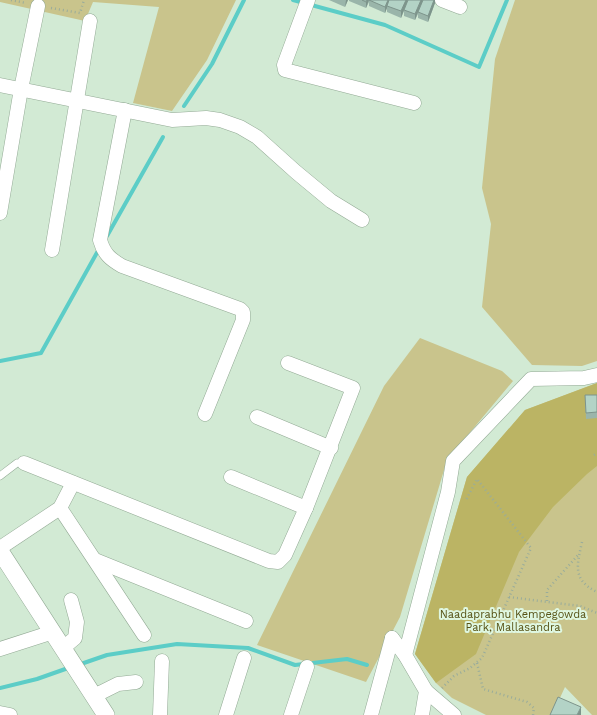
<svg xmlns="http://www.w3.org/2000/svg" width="597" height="715" font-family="'Work Sans',sans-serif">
<rect width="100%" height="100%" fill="#d2ead4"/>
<g fill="#c9c48c">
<polygon points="0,0 236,0 207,60 172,111 133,103 159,7 93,2 85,21 0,2"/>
<polygon points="515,0 597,0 597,361 582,366 532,365 482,307 491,224 482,188 495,59"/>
<polygon points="420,338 502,371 513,381 447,460 400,617 366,682 257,645 384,386"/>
<polygon points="597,383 597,715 592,715 565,687 552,715 486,715 452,698 436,683 415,654 467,477 525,410"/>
</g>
<polygon fill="#bbb464" points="597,383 597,466 587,474 553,507 519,552 476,654 436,683 415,654 467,477 525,410"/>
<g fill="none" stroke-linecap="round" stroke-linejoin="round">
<g stroke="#5ccdc7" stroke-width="4">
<polyline points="293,0 385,25 479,67 507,0"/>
<polyline points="184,106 212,64 244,0"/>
<polyline points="107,236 163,137"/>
<polyline points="0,361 41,353 99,249"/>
<polyline points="78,665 107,655 177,644 248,648 295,665 347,659 367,665"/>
<polyline points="0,688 37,679 71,667"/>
</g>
<defs>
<polyline id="service" points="0,476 17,463"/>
<g id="minor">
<polyline points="308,0 284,65 285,70 414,103"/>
<polyline points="442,0 460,7"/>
<polyline points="0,85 172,120 206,118 220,120 240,127 257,137 296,172 331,201 362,220"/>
<path d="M125,110L100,240C104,254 110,259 122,266L240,309L243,312V320L205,414"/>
<polyline points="0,213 21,89 38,6"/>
<polyline points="52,250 90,21"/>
<polyline points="257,417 331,448"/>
<polyline points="24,463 269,561 278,562 285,555 306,508 353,388 288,363"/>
<polyline points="231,477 306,508"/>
<polyline points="60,508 144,635"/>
<polyline points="0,548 60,508 73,483"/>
<polyline points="95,560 246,621"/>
<polyline points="392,638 405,655 426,691 422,715"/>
<polyline points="63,648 75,638 77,622 71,600"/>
<polyline points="0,649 53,632"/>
<polyline points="405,655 448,492 453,461 531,379 584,378 597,375"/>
<polyline points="426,691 454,715"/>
<polyline points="94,696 118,684 136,682"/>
<polyline points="0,713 10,715"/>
<polyline points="160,715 162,661"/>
<polyline points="226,715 244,658"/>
<polyline points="291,715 307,667"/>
<polyline points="371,715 392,638"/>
</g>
<polyline id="tertiary" points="0,551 106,715"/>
</defs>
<use href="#service" stroke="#93aa95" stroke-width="8"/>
<use href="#minor" stroke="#93aa95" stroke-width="15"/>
<use href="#tertiary" stroke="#93aa95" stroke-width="18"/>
<g stroke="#99ac9b" stroke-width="2.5" stroke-dasharray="1 3" stroke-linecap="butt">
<polyline points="11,0 26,3"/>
<polyline points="51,8 80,13 84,0"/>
<polyline points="594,455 597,453"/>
<path d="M582,542C577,565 572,580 597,592"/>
<polyline points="509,597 580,606 597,613"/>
<polyline points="547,601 547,590 578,555"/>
<polyline points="477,663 483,689 527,702 534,708 533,715"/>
<polyline points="442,688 454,676 470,668 482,658 531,548 477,479 466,500"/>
</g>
<use href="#service" stroke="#fff" stroke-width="7"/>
<use href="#minor" stroke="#fff" stroke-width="14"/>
<use href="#tertiary" stroke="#fff" stroke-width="17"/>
</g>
<g fill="#9ab5aa">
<polygon points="329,0 348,0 345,7"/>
<polygon points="349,0 435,0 435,3 428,22 418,18 418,14 415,20 404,16 404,11 401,18 387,12 387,8 385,13 369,6 369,2 366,8 349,1"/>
<polygon points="585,395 597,395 597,418 586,419"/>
</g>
<g fill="#7d948b">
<polygon points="346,0 348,0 345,7"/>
<polygon points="367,0 369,0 366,8 366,2"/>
<polygon points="388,0 390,0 387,6 387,8 385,13 385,7"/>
<polygon points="406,0 408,0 404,10 401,18 401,11"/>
<polygon points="421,0 423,0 418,12 415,20 415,14"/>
<polygon points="434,0 435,0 435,3 428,22 428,16"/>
<polygon points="581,707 581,715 577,715"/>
</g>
<g fill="#b3d3c6" stroke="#7d948b">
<polygon points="362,0 367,0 366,2"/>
<polygon points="369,0 388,0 385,7"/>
<polygon points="389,0 406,0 401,11 387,6"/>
<polygon points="408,0 421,0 415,14 404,10"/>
<polygon points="423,0 434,0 428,16 418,12"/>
<polygon points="585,395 597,395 597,412 586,413"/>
<polygon points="558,697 581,707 577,715 550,715"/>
</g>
<g text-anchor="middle" stroke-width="4" stroke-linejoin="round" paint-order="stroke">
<g font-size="11" fill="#575215" stroke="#dff7e1">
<text x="513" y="618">Naadaprabhu Kempegowda<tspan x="513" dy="13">Park, Mallasandra</tspan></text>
</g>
</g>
</svg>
